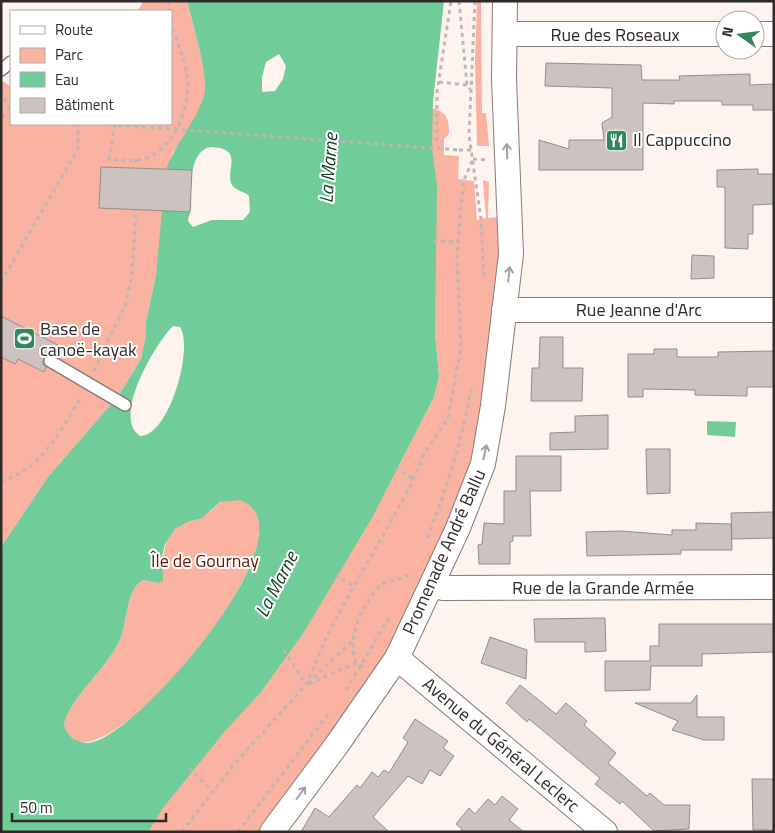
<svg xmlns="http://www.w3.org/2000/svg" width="775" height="833" font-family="'Titillium Web',sans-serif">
<rect width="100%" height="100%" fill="#fff3f0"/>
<g fill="#fbb3a1">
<path d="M143,1H187C192,24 209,71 205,93C202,112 183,139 172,154L156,275L146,322V335L141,359L119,395L48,477L1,547V80L11,87V124H171V11H138Z"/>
<polygon points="477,1 481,1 482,113 486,113 489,146 477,146 475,60"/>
<path d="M426,108C444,108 450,117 449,134L444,139V155L459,156L458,179L474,181L477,220L486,218L483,180L489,182L488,218L498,217L505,204L476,463L389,657L263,832H137L158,810L304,632L401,461L434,397L439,376L435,333V239Z"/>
<path d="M237,499C337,513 83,818 64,725C68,700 106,669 119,642C128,623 125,590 143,580L158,583C167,564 158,541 179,526C186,521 196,521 204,516C219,506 216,500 237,499Z"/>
</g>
<g fill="#70cc98" fill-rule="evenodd">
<path d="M187,1H444L433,102L432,148L437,186L435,333L439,376L434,397L373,516L304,632L261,692L225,731L163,808L148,832H1V547L48,477L119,395L141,359L146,335V322L156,275L166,169C176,143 195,123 204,96C210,78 192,22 187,1ZM279,54L286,66L283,79L275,91L262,92V77L266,62ZM210,147C246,148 224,170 232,185C236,191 244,191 249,196L250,212L243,220H212L193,227L188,221C188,217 190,214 191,210C192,191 187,153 210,147ZM173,326L180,327C194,348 169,437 140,436C111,417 156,343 173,326ZM240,500C317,527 143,730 93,742C80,746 66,737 64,725C68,700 106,669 119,642C128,623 125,590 143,580L158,583L163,581L162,557L165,544L175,529L188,522L202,518L220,502Z"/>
<polygon points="707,421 736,422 735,437 707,435"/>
</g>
<g fill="#cdc2bf" stroke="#958b88">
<polygon points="546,63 641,65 642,80 680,80 679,76 750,74 750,85 774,84 774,110 753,110 753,105 722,105 722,101 674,101 674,104 643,103 643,170 539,170 539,140 569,149 569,140 604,140 602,123 612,117 612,88 545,86"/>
<polygon points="101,167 192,170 190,212 99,208"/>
<polygon points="758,169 758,174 774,174 774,204 753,205 753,234 748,234 748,249 725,248 725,187 717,187 717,170"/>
<polygon points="692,255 714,256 714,278 691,279"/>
<polygon points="1,316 58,345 53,354 47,354 43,358 43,364 46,367 44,372 18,359 15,364 1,357"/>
<polygon points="540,337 563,337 563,368 583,368 582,401 531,401 532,368 539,368"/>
<polygon points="654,349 677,349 677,357 718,357 718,352 774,351 774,387 747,387 747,396 695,395 695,390 643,389 643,397 628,397 628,354 654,354"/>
<polygon points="608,415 608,449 550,450 550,433 575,432 575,416"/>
<polygon points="646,449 670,449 670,493 647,494"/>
<polygon points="516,456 561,456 561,491 530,491 531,536 513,536 513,541 510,542 510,564 479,564 478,545 482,544 484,523 504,524 504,491 516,491"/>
<polygon points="774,512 774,538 732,539 731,513"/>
<polygon points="696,523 731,524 732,550 681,550 681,554 587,556 586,532 621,531 672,535 672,530 696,530"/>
<polygon points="605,618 606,651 585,652 585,642 535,642 534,619"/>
<polygon points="659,624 774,624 774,652 702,654 702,666 651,666 650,690 605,691 605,661 650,661 650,646 659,646"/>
<polygon points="490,637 527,650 526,679 481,663"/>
<polygon points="520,685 556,714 566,703 587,721 584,725 616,753 608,763 647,796 650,793 664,805 690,805 689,829 654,831 622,801 620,804 595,784 600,778 529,719 527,722 506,703"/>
<polygon points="697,695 697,717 724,717 724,740 704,740 672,730 678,721 635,703 691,703"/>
<polygon points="415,719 448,741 443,748 454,756 440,776 430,770 422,784 408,776 373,817 389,832 301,832 315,808 329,817 357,785 360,788 372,772 378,777 384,770 389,773 408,742 403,738"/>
<polygon points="752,779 774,779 774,830 753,830"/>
<polygon points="502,796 518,809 509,820 524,832 460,832 462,829 456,824 469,808 475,814 488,799 495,805"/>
</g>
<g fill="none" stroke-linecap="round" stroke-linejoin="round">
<defs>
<g id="service">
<polyline points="1,70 11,62"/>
<polyline points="50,361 125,405"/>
</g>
<g id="minor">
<polyline points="506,34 725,34"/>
<polyline points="755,34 774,34"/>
<polyline points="504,310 774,310"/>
<polyline points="432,586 443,588 774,587"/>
<polyline points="397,658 605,832"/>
<polyline points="272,832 336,746 397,658 458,528 483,464 493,406 511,254 504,79 505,1"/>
</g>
</defs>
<use href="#service" stroke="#857b78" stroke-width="14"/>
<use href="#minor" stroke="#857b78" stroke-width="26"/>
<g stroke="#bfb5b3" stroke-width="3" stroke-dasharray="4 4" stroke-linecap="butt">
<polyline points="168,1 170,11"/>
<polyline points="459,1 467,85 470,89"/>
<polyline points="475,1 469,135 481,219 484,279"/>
<polyline points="439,82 467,85"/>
<polyline points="1,91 11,112"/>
<polyline points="1,116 11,117"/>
<polyline points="105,124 118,125"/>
<path d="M115,124L109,159C122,161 139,162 151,156C177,142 191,104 187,76C185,58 175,40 171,21"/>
<polyline points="437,141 437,92 451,1"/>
<polyline points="459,150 472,150"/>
<polyline points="136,159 137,168"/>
<polyline points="473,159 487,160"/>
<polyline points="433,241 460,242"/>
<polyline points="1,282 78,149 78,124"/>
<polyline points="94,371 126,303 132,275 136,210"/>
<polyline points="395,468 413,479"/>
<path d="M1,481C40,471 62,429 81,397"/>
<path d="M427,538C447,489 462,440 471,389"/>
<polyline points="335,575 354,586"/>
<polyline points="284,650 306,685"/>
<path d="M363,667L356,663C346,636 363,604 381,584L410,575"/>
<polyline points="308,683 352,641"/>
<polyline points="309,684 356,663"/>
<polyline points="346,690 390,616"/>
<polyline points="189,768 213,792"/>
<polyline points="182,832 235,763 306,685 325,640 348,597 409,489 424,454 448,418 461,347 457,260 460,215 464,180 473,159"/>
<polyline points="238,832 329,713"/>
</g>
<use href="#service" stroke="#fff" stroke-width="11"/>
<use href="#minor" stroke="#fff" stroke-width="24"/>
<polyline stroke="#bfb5b3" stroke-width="3" stroke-dasharray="4 4" stroke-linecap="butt" points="118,125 459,150"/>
</g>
<defs><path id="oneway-shaft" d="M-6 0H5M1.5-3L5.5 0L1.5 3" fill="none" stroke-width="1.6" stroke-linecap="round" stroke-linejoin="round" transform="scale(1.25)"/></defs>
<g stroke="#a19f9f">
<use href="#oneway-shaft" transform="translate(507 151) rotate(-92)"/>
<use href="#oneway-shaft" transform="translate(509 274) rotate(-84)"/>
<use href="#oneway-shaft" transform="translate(485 452) rotate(-78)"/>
<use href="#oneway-shaft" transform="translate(301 793) rotate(-53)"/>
</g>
<defs>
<symbol id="restaurant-square" viewBox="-11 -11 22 22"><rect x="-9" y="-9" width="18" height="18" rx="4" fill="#31875b" stroke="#fff"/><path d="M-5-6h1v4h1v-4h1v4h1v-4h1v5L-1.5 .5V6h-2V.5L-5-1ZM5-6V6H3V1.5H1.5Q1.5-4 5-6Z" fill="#fff"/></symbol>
<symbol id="stadium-square" viewBox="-11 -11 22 22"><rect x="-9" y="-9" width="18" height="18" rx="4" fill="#31875b" stroke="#fff"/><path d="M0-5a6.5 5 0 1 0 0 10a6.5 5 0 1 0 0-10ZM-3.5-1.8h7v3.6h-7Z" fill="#fff"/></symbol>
</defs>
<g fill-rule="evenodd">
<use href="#restaurant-square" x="604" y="128" width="25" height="25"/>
<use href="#stadium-square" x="12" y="326" width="25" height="25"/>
</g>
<g text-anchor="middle" stroke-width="4" stroke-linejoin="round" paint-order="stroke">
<g font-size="18" fill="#2f2a29" stroke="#fff">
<text x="615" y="41">Rue des Roseaux</text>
<text x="639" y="316">Rue Jeanne d'Arc</text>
<text transform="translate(444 552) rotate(-66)" y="6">Promenade André Ballu</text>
<text x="603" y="594">Rue de la Grande Armée</text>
<text transform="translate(501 745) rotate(40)" y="6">Avenue du Général Leclerc</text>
</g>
<g font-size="18" fill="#2f2a29" stroke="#fff" text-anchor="start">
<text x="633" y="146">Il Cappuccino</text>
<text x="40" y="335">Base de<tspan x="40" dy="21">canoë-kayak</tspan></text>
</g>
<g font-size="18" fill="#671602" stroke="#fff">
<text x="205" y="567">Île de Gournay</text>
</g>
<g font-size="19" font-style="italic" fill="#133a26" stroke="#fff">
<text transform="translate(328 168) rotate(-86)" y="7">La Marne</text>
<text transform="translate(276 584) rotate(-63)" y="7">La Marne</text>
</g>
</g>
<rect width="775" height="833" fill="none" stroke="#2f2a29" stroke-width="5"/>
<rect x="10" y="10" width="162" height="115" fill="#ffffff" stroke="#acaaa9"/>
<rect x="20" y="26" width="25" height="8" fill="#ffffff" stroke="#acaaa9"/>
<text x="55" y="35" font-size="15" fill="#2f2a29">Route</text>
<rect x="20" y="48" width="25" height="15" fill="#fbb3a1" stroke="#acaaa9"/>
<text x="55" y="60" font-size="15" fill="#2f2a29">Parc</text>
<rect x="20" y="72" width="25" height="15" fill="#70cc98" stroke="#acaaa9"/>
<text x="55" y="85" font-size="15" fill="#2f2a29">Eau</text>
<rect x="20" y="98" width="25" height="15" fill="#cdc2bf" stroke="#acaaa9"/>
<text x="55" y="110" font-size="15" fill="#2f2a29">Bâtiment</text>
<g transform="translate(740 35) rotate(284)"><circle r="24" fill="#ffffff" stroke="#acaaa9"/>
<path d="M0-4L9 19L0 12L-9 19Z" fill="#31875b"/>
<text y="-8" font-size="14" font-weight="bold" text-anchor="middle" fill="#2f2a29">N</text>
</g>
<path d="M12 813v8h154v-8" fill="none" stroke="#2f2a29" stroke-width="2.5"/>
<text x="20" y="813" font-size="15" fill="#2f2a29" stroke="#ffffff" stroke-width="4" paint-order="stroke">50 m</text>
</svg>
